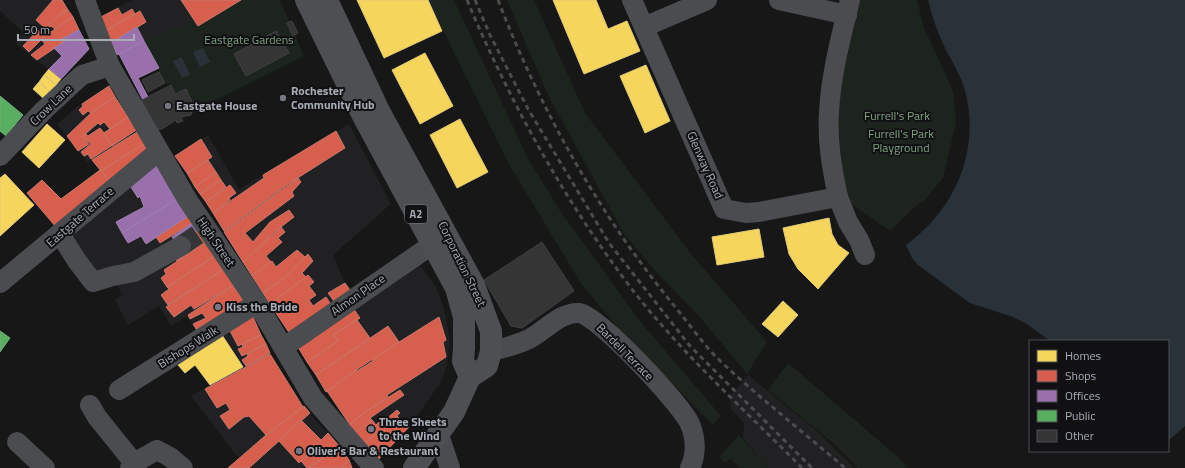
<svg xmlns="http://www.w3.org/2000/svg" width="1185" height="468" font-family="'Titillium Web',sans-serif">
<rect width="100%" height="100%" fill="#171717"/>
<g fill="#212123">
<polygon points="0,0 62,0 89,49 61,79 15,43 23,32 0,11"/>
<polygon points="132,0 241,0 198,26 144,41 117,55 99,18"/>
<polygon points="109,86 151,154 110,182 92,160 87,162 57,124 78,106"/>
<polygon points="349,124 391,204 333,255 345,283 352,293 290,334 175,156 208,135 239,189"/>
<polygon points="155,160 245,302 193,324 187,316 171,326 159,306 128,325 115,300 122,294 107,269 98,275 64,236"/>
<polygon points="420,265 436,287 444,308 450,340 447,365 441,382 414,420 378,460 349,425 298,347"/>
<polygon points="253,317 270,354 303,407 342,448 349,460 352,468 254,468 236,455 191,396 243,367 222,335"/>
<polygon points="748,375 817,431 855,468 768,468 743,438 744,423 730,408 731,395"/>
</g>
<g fill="#1d241e">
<polygon points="241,0 280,0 304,56 196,110 186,89 175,94 171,85 165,83 159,72 159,67 144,41 190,23 198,26"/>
<polygon points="428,0 454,0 528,159 561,212 639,320 721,416 713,425 623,334 582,285 510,166"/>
<polygon points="507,0 534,0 585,113 691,254 767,342 747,374 700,317 658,274 624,234 548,95"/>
<polygon points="859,0 917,0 924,28 953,91 956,122 943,178 923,202 919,203 890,231 839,195 838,98"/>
<polygon points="788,363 898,457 908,468 858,468 833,443 768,390"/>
<polygon points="739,435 768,468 741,468 730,459 725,463 719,457"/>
</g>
<g fill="#2a3239">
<path d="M928,0H1185V426L1168,441V341H1050L1027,324L1013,317L970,303L918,265L912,258L906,245C956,209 982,148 964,87C959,72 951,60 944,46C937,31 932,16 928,0Z"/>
<polygon points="203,48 210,62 200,67 193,52"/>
<polygon points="182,57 190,75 182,78 173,61"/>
</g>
<g fill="#f6d55c" stroke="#dfc978">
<polygon points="357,0 428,0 442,31 384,58"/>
<polygon points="553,0 596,0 608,29 627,21 640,51 584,74"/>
<polygon points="425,53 453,106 420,124 392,70"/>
<polygon points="646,65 670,121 645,133 620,76"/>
<polygon points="49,69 61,79 56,85 44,75"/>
<polygon points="44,75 56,85 50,92 39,82"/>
<polygon points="39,82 50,92 43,98 33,89"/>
<polygon points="460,119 488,172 457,188 430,135"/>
<polygon points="47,124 65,140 39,168 22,152"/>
<polygon points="5,174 34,205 0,236 0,178"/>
<polygon points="829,218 832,234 838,245 849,253 818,289 798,269 789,254 783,228"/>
<polygon points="759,229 764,257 717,265 712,237"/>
<polygon points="783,301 798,315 778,337 762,324"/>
<polygon points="222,335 243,367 210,385 195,365 185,373 178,365"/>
</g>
<g fill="#d6604d" stroke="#c8776d">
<polygon points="53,0 62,0 68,10 60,14 45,28 36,20"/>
<polygon points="181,0 241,0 198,26"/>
<polygon points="118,8 122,15 132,9 135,14 105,31 99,18"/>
<polygon points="68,10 73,17 55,29 51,26 46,30 45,28 60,14"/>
<polygon points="140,11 146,22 111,43 105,31"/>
<polygon points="73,17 79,30 62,39 64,42 37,60 31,55 45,44 41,39 45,36"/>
<polygon points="38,30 45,36 29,52 23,46"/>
<polygon points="109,86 115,97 91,113 88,111 83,115 79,110 83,106 82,104"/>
<polygon points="115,97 128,117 110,129 104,122 100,125 98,123 83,136 89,144 78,151 67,136 91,113"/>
<polygon points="128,117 136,130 91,159 88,154 84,156 81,152 91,144 83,136 86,134 88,136 100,128 104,133"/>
<polygon points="128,117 136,130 112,146 104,133"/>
<polygon points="336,131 345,148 288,184 224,231 213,213 264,178 263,175"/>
<polygon points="137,132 145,143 101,171 92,160"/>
<polygon points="201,139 212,157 187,173 175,156"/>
<polygon points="145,143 151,154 109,181 101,171"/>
<polygon points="208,160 216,172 195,187 187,173"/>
<polygon points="100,170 110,182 56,227 27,193 42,180 61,199"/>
<polygon points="216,172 221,180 200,194 195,187"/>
<polygon points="298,178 301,182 292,192 294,196 245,233 253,242 270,222 289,210 294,217 273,233 259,249 243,262 224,232"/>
<polygon points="221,180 226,187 206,202 200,194"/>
<polygon points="230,185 236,193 229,198 230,200 213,213 206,202"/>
<polygon points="188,216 192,223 160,243 156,237"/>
<polygon points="281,227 285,232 278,238 282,242 266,256 271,262 252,276 243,262"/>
<polygon points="198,230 206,242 177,261 173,254 179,243"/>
<polygon points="206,242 215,256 167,287 161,278 166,274 164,270"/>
<polygon points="297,250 305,257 283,279 263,293 252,276 272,261 276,267"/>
<polygon points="308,254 313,261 302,273 306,277 270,304 263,293 283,279"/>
<polygon points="215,256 224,269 168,305 161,295 169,289 167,287"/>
<polygon points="224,269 234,285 194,309 191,305 174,317 166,307"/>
<polygon points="308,275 314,282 309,286 316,295 309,300 313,306 326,297 332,306 290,334 270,304"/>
<polygon points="345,283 352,293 336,304 328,293"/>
<polygon points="234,285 245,302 198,332 193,324 206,318 202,313 190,319 188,315"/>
<polygon points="353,308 360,318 333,335 338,341 307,362 298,347"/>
<polygon points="253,317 261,335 238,346 229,329"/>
<polygon points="439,317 446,340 443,342 446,357 387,395 388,397 365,412 350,425 327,391 356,370 357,371 373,361 372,359"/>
<polygon points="357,320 370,338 316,375 307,362 338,341 333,335"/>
<polygon points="388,326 399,342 356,370 326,392 316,375"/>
<polygon points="261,335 266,344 242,356 238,349 243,347 242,344"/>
<polygon points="266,344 270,353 246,366 242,360 248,356 247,354"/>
<polygon points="270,354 303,407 266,435 249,416 244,417 229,429 220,416 230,410 226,403 217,408 205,389"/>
<polygon points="400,390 404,395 370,418 372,420 355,433 349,425 365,412"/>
<polygon points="304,406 310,413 249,468 228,468 266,435"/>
<polygon points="397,410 400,413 364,444 355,433 372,420 376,425 384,417 386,419"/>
<polygon points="397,416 402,421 395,427 396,428 371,453 364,444"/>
<polygon points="404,419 410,426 378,460 371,453 396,428 395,427"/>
<polygon points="301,420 321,440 299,463 279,441"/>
<polygon points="328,433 340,447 307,468 301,461"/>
<polygon points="340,447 349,460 340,468 308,468"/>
<polygon points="349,460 352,468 340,468"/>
</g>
<g fill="#9970ab" stroke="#9e82af">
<polygon points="137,27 144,41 117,55 111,43"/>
<polygon points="79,30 89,49 61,79 49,69 62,56 54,48 64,42 62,39"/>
<polygon points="144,41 159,68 138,78 148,97 143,100 119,54"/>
<polygon points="155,160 177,199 122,233 116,222 144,207 140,196 138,198 129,184"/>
<polygon points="177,199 188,216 146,244 141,236 128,243 122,233"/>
<polygon points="192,223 198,230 177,244 172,237"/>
</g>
<g fill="#5aae61" stroke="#71ae7b">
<polygon points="0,96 23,115 6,136 0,131"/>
<polygon points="0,331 10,338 0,352"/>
</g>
<g fill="#353536" stroke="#3f4043">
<polygon points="292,21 298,33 293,36 287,23"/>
<polygon points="276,31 289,53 246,76 234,54"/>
<polygon points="159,72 165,83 148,92 142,80"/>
<polygon points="171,85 175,94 186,89 196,110 192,112 191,115 181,117 183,121 177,123 176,120 162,129 156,130 140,101"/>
<polygon points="542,242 574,291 522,328 511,326 484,280"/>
</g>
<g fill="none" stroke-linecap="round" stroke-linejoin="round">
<polyline stroke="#343537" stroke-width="20" stroke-dasharray="20 10" stroke-linecap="butt" points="181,246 200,233"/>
<g stroke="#4b4c50" stroke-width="20">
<polyline points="85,0 110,66 187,199 257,303 313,398 374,468"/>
<polyline points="632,0 724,209 746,213 759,212 838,197 848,222 859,240 865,255"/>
<polyline points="779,0 847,15"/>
<polyline points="644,27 707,0"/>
<polyline points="0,156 44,110 82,75 110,66"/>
<path d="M838,197C832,169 827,141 829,112C831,74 841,37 850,0"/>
<polyline points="60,234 77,261 93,282 113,276 134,272 181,246"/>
<polyline points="0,283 154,155 158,149"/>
<polyline points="284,347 433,244"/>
<path d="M491,351C504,348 517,345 529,339C545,331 560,312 579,313C597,314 682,405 690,424C696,439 697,453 690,468"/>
<polyline points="119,390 257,303"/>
<polyline points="90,405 97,417 134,463"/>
<polyline points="439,435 450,468"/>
<polyline points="17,442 45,468"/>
<polyline points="130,468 134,463 157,450 170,457 183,468"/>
</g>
<g stroke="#4d4f52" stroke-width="22">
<polyline points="306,0 363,116 456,288 464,317 464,349 463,361 470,377"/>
<polyline points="327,0 379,111 474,285 491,331 491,351 487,366 470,377 454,412 414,468"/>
</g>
<g stroke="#4b4c4f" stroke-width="3" stroke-dasharray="5 4" stroke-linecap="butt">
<path d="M467,0C510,102 564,200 631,288C682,354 744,409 802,468"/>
<polyline points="475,0 490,35 528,109 609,243 690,346 812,468"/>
<path d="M498,0C541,111 600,216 676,308C689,324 702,342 716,357C757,396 802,431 845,468"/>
</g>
</g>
<g fill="#757880" stroke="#111113" stroke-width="1.5">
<circle cx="283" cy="98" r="4"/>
<circle cx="168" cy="106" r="4"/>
<circle cx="218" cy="307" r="4"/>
<circle cx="371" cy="429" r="4"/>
<circle cx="299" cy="451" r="4"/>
</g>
<g text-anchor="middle" stroke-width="4" stroke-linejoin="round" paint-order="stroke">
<rect fill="#111113" stroke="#7b7e86" stroke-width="1" x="405" y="205" width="22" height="18" rx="3"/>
<g font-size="11" font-weight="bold" fill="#a8adb8">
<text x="416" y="218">A2</text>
</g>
<g font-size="12" fill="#7fa381" stroke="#111113">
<text x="249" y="44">Eastgate Gardens</text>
<text x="897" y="120">Furrell's Park</text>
<text x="901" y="138">Furrell's Park<tspan x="901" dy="14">Playground</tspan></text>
</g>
<g font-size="12" font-weight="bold" fill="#a8adb8" stroke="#111113" text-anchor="start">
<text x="291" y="95">Rochester<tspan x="291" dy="14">Community Hub</tspan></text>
<text x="176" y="110">Eastgate House</text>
<text x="226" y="311">Kiss the Bride</text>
<text x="379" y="426">Three Sheets<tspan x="379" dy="14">to the Wind</tspan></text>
<text x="307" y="455">Oliver's Bar &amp; Restaurant</text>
</g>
<g font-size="12" fill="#a8adb8" stroke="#111113">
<text transform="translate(51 105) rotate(-44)" y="4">Crow Lane</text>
<text transform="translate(705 165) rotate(66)" y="4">Glenway Road</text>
<text transform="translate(80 217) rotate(-41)" y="4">Eastgate Terrace</text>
<text transform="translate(216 242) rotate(56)" y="4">High Street</text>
<text transform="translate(462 264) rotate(64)" y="4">Corporation Street</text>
<text transform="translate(358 295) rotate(-35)" y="4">Almon Place</text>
<text transform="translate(188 347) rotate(-32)" y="4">Bishops Walk</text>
<text transform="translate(625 352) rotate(45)" y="4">Bardell Terrace</text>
</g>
</g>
<rect x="1029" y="340" width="140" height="112" fill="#111113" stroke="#4d4f55"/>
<rect x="1037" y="350" width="20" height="12" fill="#f6d55c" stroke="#4d4f55"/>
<text x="1065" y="360" font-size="12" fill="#a8adb8">Homes</text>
<rect x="1037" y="370" width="20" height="12" fill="#d6604d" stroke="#4d4f55"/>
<text x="1065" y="380" font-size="12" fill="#a8adb8">Shops</text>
<rect x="1037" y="390" width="20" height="12" fill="#9970ab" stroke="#4d4f55"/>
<text x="1065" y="400" font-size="12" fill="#a8adb8">Offices</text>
<rect x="1037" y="410" width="20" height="12" fill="#5aae61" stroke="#4d4f55"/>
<text x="1065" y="420" font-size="12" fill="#a8adb8">Public</text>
<rect x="1037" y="430" width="20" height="12" fill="#353536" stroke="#4d4f55"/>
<text x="1065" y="440" font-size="12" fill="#a8adb8">Other</text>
<path d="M18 34v6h116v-6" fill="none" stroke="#a8adb8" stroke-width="2"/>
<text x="24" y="34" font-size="12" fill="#a8adb8" stroke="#111113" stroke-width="3" paint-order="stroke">50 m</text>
</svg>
